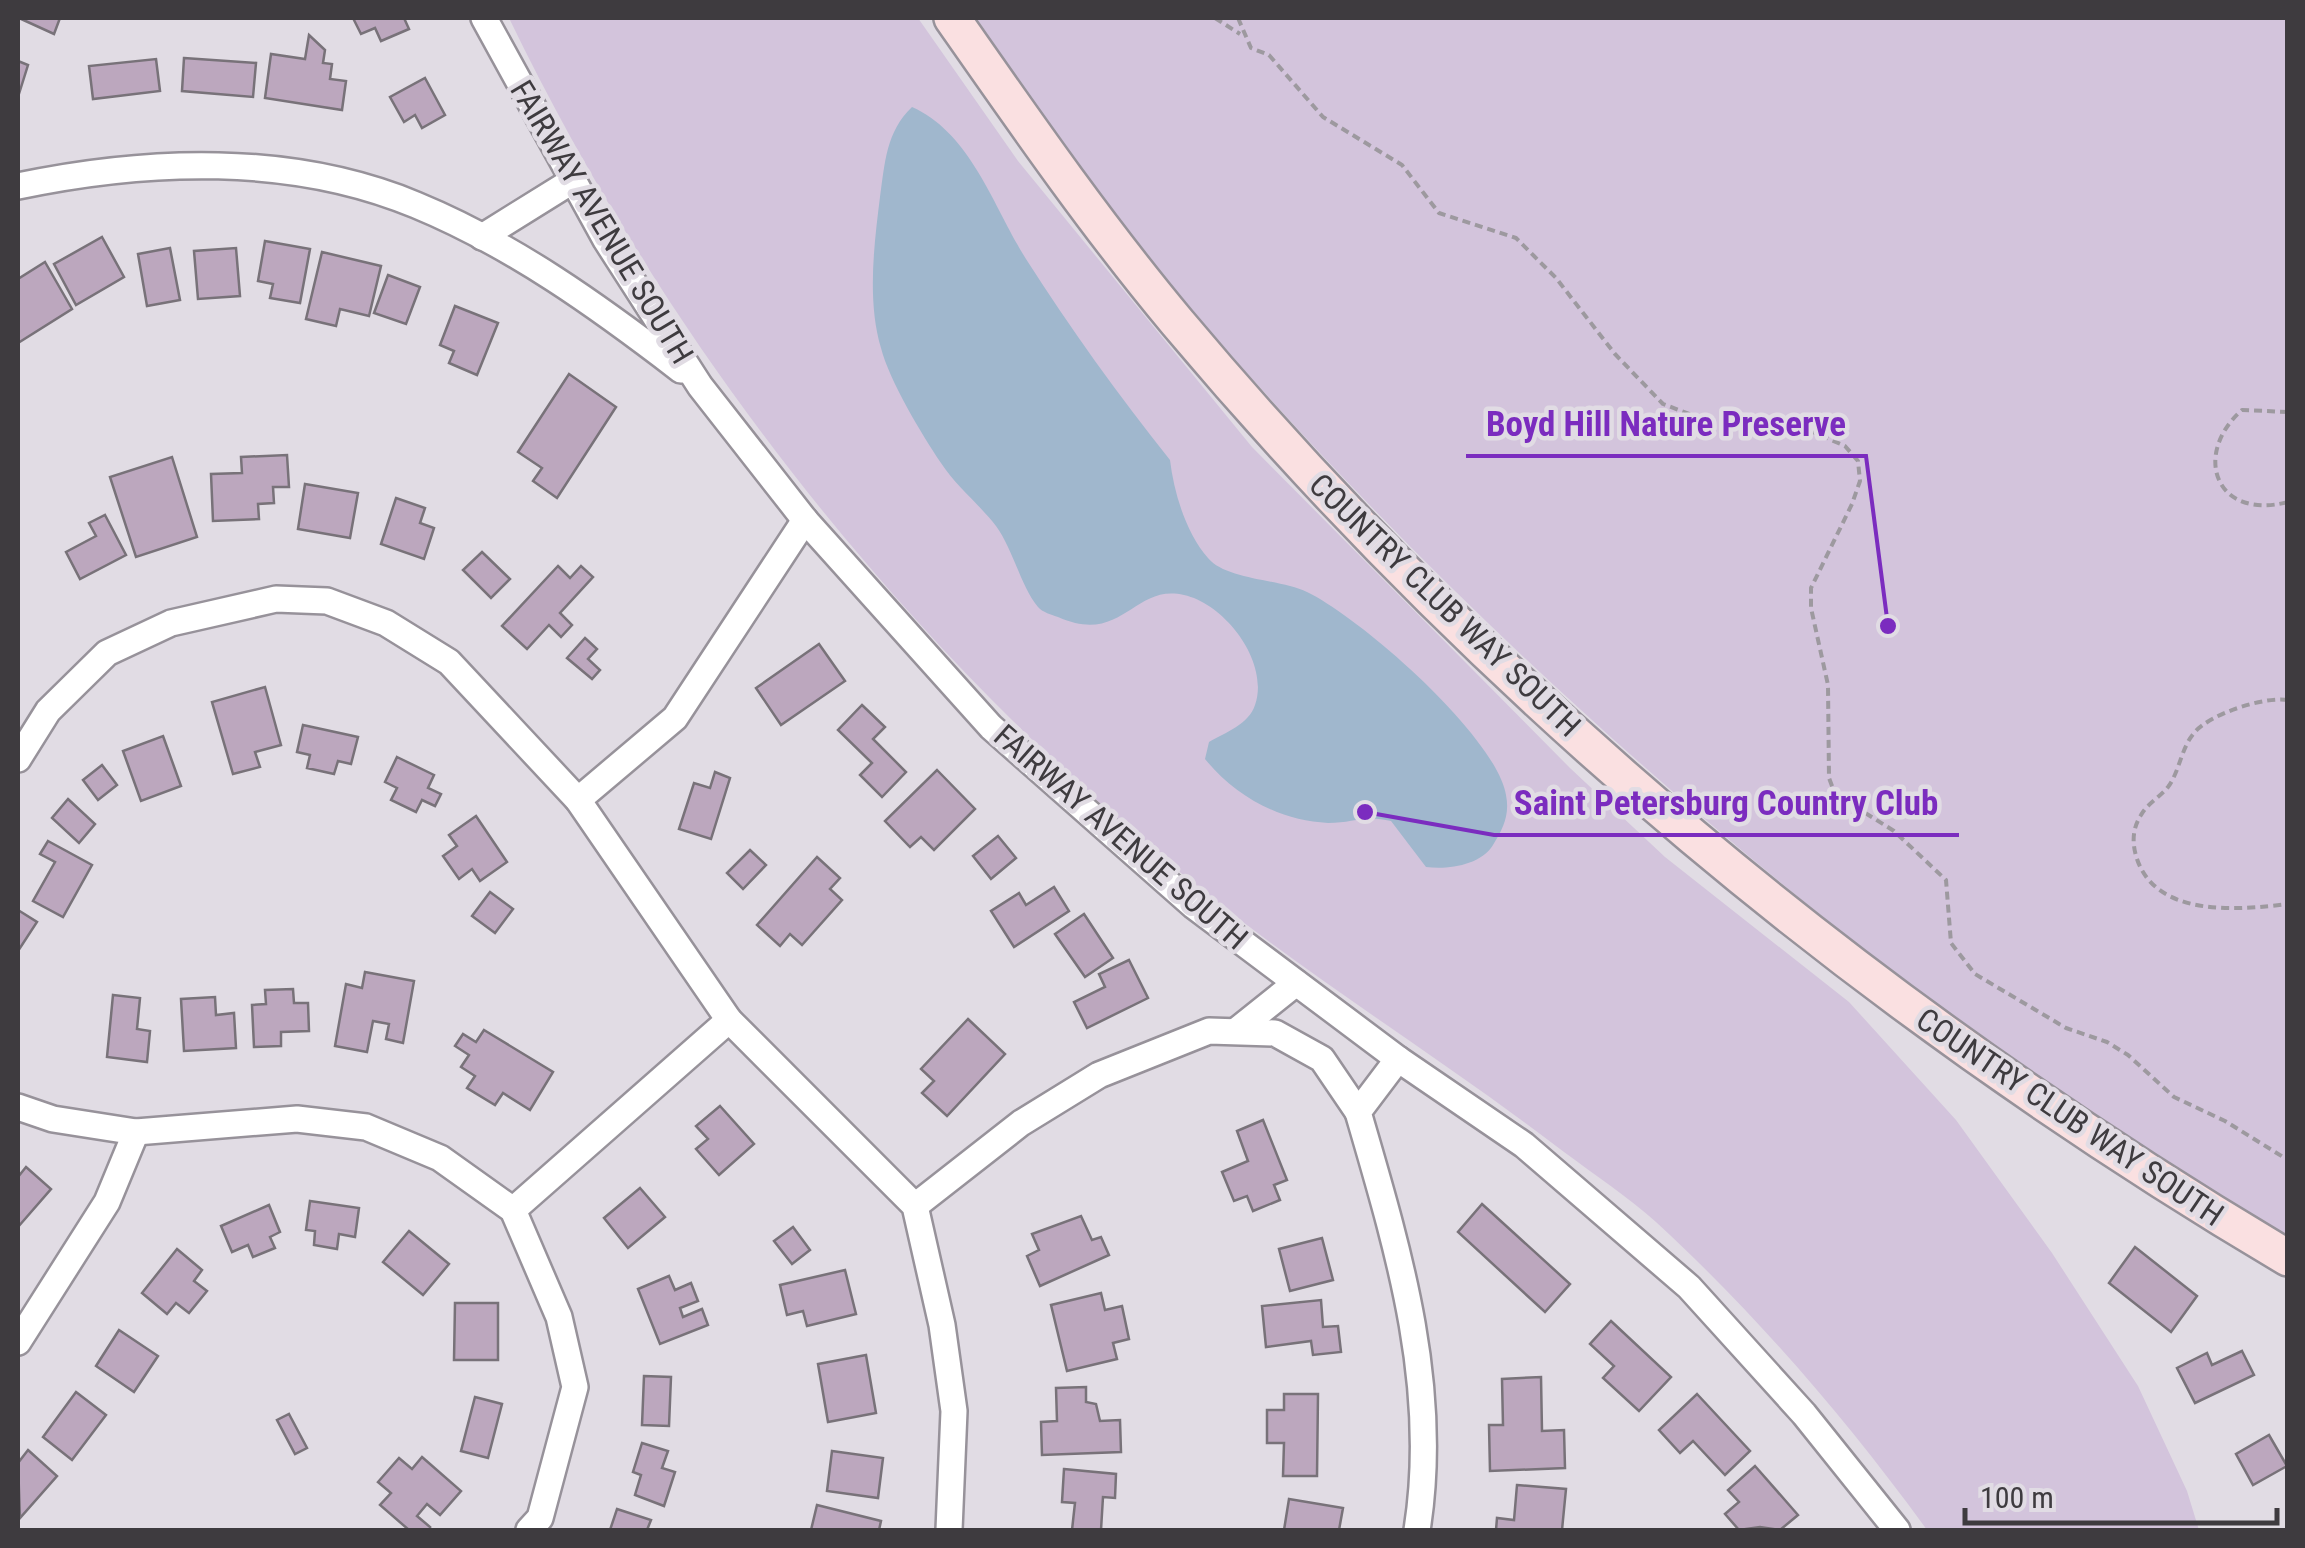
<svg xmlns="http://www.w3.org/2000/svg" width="2305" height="1548" font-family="'Roboto Condensed',sans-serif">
<rect width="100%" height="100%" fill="#e1dce4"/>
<g fill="#d3c4dc">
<path d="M509,18H918L1018,161L1252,447L1570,768L1665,857L1849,1002L1956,1120L2052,1253L2138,1386L2187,1491L2199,1530H1927C1848,1421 1756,1314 1656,1222C1628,1197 1595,1175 1564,1152C1439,1056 1303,974 1181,873C900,641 667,345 509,18Z"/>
<path d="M970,18H2287V1235C2115,1140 1955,1023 1802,900C1547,693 1314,465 1108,209C1059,148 1016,81 970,18Z"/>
</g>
<path fill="#a0b7cd" d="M912,107C971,133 994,208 1026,259C1070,328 1119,396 1170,460C1174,493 1186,533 1208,558C1226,580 1280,579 1307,592C1361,618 1496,736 1506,795C1510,815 1503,829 1493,845C1481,865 1448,870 1426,867L1391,821C1364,815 1353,823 1328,823C1280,821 1235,796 1205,759L1209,742C1225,733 1249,724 1255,705C1270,662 1225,604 1184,595C1133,583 1123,646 1058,617C1052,615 1042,612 1038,607C1021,587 1013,549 996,526C979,504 956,486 941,463C922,435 889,380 881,348C867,301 874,245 880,197C885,162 886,132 912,107Z"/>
<g fill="#bca7be" stroke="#787279" stroke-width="2.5">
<polygon points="19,18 60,18 54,34"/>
<polygon points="353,18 404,18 409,29 381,41 375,28 361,34"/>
<polygon points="309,35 325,50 323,63 332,64 330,79 346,81 342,110 265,98 271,54 305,59"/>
<polygon points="184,58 256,63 253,97 182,91"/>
<polygon points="156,59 160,91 93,99 89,66"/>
<polygon points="18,61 28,65 18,97"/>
<polygon points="425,78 445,115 422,128 415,115 404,122 390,97"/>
<polygon points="102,237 124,277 76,305 54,264"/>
<polygon points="265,241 310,249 300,303 270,298 273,284 258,281"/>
<polygon points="170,248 180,300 147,306 138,254"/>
<polygon points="236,248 240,296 198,299 194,251"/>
<polygon points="322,252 381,266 369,316 340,309 336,326 306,319"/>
<polygon points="45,262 72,309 18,343 18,279"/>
<polygon points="388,275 420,287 406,324 374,313"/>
<polygon points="455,306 498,323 477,375 449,363 454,351 440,345"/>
<polygon points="569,374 616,407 557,498 533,481 542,468 518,452"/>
<polygon points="287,455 289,487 273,487 274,503 258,504 259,519 213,521 211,474 242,473 241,457"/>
<polygon points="172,457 197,537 136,557 110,477"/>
<polygon points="305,484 358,493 350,538 298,529"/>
<polygon points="396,498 425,508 420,523 434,528 424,559 381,544"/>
<polygon points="105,515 126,555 80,579 66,552 96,536 89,523"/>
<polygon points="482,552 510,579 491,598 463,570"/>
<polygon points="558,566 570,578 581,566 593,577 560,613 572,625 561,637 549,625 527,649 502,626"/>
<polygon points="585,638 597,649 588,659 600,670 592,679 567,658"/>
<polygon points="819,644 845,681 781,725 756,688"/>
<polygon points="265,687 281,745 255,752 260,767 233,774 212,702"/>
<polygon points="862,705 885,727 873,739 906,772 882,797 860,775 872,763 838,730"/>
<polygon points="303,725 358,737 351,764 338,761 334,774 307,768 310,755 297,752"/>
<polygon points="163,736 181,786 141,801 123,751"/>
<polygon points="397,757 434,775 428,788 441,794 435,806 422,800 416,812 391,800 397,788 385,782"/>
<polygon points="102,765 117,785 98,800 83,780"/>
<polygon points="937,770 975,809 934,850 921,837 910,847 885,821"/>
<polygon points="715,772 730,778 711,839 679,829 694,783 710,788"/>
<polygon points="68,799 95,824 79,843 52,818"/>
<polygon points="476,816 507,862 480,881 472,869 459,879 443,856 457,846 449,835"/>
<polygon points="998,836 1016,858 991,879 973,856"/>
<polygon points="48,841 92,865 63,917 33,901 55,862 40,854"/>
<polygon points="750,850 766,865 743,889 727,873"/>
<polygon points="817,857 840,878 830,889 842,900 802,945 790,934 780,946 757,925"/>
<polygon points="1054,887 1069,911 1014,947 991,911 1019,893 1026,905"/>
<polygon points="490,892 513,909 495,933 472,916"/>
<polygon points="18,910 37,922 20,948 18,946"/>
<polygon points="1084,914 1113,958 1085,977 1055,934"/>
<polygon points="1129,960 1148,998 1087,1028 1074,1002 1105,987 1099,974"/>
<polygon points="365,972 414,981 403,1043 386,1039 389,1024 373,1021 367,1052 335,1046 346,984 362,988"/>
<polygon points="293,989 294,1003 308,1003 309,1031 281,1032 281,1046 254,1047 252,1005 266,1004 265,990"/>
<polygon points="113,995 140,998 137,1029 150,1031 147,1062 107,1057"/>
<polygon points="215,997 216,1015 234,1013 236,1048 184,1051 181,999"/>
<polygon points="968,1019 1005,1054 947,1116 922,1093 934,1081 921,1069"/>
<polygon points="484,1030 553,1072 530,1110 503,1093 495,1105 467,1088 475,1076 461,1067 469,1055 455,1046 463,1034 476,1042"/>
<polygon points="720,1106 754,1144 719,1175 696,1149 708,1139 696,1126"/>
<polygon points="1263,1120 1287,1180 1274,1185 1280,1200 1253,1211 1247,1196 1234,1201 1222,1172 1248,1161 1237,1131"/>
<polygon points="26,1167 51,1189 18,1227 18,1177"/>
<polygon points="640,1188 665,1217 628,1248 604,1218"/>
<polygon points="310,1201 359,1208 355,1237 339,1234 337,1249 314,1245 315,1231 306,1230"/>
<polygon points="1482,1204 1570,1284 1545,1312 1458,1232"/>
<polygon points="269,1205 280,1232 270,1237 275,1248 253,1257 248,1245 232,1252 221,1226"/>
<polygon points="1081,1216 1092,1240 1101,1237 1109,1255 1040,1286 1027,1256 1039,1250 1032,1234"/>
<polygon points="793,1227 810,1250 792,1264 774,1241"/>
<polygon points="409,1231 449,1264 423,1295 383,1262"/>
<polygon points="1322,1238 1333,1280 1290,1291 1279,1249"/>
<polygon points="2135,1247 2197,1296 2171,1332 2109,1283"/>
<polygon points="177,1249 202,1270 194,1281 207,1291 189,1313 176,1303 167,1314 142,1293"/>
<polygon points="845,1270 856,1314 807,1326 803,1311 787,1315 780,1285"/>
<polygon points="669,1276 675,1290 691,1283 698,1301 680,1308 683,1317 702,1309 708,1325 660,1344 638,1289"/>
<polygon points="1101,1293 1105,1310 1122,1306 1129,1339 1113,1343 1117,1359 1067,1371 1051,1305"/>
<polygon points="1321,1300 1323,1327 1338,1326 1341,1352 1313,1355 1311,1341 1266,1347 1262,1306"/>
<polygon points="455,1303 498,1303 498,1360 454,1360"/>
<polygon points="1611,1321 1671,1377 1639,1411 1603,1378 1614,1366 1590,1344"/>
<polygon points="119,1330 158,1356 134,1392 96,1366"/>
<polygon points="2242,1351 2254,1375 2195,1403 2177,1368 2207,1353 2212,1365"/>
<polygon points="866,1355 876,1413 828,1422 818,1364"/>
<polygon points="644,1376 671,1377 669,1426 642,1425"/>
<polygon points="1541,1377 1542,1431 1564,1430 1565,1468 1490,1471 1489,1425 1503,1425 1502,1379"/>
<polygon points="1086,1387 1086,1402 1096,1404 1100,1421 1120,1420 1121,1452 1042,1455 1041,1422 1057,1421 1056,1388"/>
<polygon points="76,1392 106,1415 72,1460 43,1437"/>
<polygon points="1284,1394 1318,1394 1317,1476 1283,1476 1284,1443 1267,1443 1267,1410 1284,1410"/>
<polygon points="1697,1394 1750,1451 1725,1475 1693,1441 1680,1453 1659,1430"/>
<polygon points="475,1397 502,1404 488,1458 461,1451"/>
<polygon points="289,1414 307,1448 295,1454 277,1420"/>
<polygon points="2269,1435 2287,1466 2253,1485 2236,1454"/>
<polygon points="642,1443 668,1451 662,1468 675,1472 664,1506 635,1495 641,1475 633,1472"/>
<polygon points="28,1450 57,1476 20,1518 18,1463"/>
<polygon points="832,1451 883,1458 878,1498 827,1491"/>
<polygon points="422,1457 461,1491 440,1515 427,1504 417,1516 430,1527 427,1530 409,1530 380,1505 391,1493 378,1482 399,1458 412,1469"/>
<polygon points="1755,1466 1798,1515 1780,1530 1760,1527 1739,1530 1725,1514 1739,1502 1728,1490"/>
<polygon points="1064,1469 1116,1474 1115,1498 1103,1497 1101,1530 1072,1530 1075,1503 1062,1502"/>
<polygon points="1517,1485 1566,1489 1562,1530 1496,1530 1497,1518 1514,1520"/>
<polygon points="1289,1499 1343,1508 1339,1530 1284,1530"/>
<polygon points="817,1505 881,1521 879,1530 811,1530"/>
<polygon points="617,1509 651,1520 647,1530 610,1530"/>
</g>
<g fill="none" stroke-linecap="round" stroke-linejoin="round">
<defs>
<g id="street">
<polyline points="484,18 606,240 700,386 805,520 991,727 1194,906 1398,1059 1524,1145 1689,1287 1804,1414 1897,1530"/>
<path d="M18,186C147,159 291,153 416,205C513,245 599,307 681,370"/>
<polyline points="482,237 572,181"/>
<polyline points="18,759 48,711 107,653 171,623 276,599 327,601 386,623 449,662 578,800 729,1020 915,1206 942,1325 954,1411 949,1530"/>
<polyline points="578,800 675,718 805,520"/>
<polyline points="1236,1031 1296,983"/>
<path d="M1398,1059L1358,1112C1398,1249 1440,1386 1417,1530"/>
<polyline points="18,1107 53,1119 136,1132 297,1119 366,1127 440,1158 513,1210 559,1317 575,1387 540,1518 529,1530"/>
<polyline points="915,1206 1021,1123 1099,1075 1209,1031 1275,1033 1322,1059 1358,1112"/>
<polyline points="513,1210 729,1020"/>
<polyline points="18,1342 107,1202 136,1132"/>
</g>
<path id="secondary" d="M952,18C1024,121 1096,225 1177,322C1490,695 1870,1010 2288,1258"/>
</defs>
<use href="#street" stroke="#97929a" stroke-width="30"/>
<use href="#secondary" stroke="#97929a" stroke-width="40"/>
<g stroke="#9d999f" stroke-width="4" stroke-dasharray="8 5" stroke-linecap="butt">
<polyline points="1215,18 1240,34"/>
<polyline points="1238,18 1251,48 1269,55 1323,117 1402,165 1439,213 1516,238 1556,278 1615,354 1663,404 1705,420 1775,419 1795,424 1845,446 1858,461 1860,481 1852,504 1811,588 1811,608 1828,685 1829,778 1835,794 1894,831 1946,880 1951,943 1975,974 2066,1028 2107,1042 2128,1055 2174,1097 2225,1121 2288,1160"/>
<path d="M2288,412L2242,410C2192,454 2215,521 2288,502"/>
<path d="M2288,700C2265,696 2210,714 2195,732C2181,747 2180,771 2168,787C2160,797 2147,804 2141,815C2132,829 2132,844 2137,859C2157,918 2239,910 2288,904"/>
</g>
<use href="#street" stroke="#fff" stroke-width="25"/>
<use href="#secondary" stroke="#fae0e1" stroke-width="35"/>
</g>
<g text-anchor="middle" stroke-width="9" stroke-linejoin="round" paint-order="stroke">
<g font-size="32" fill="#3e3b3f" stroke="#e1dce4">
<text transform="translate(602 222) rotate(59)" y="11">FAIRWAY AVENUE SOUTH</text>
<text transform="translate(1445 605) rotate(44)" y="11">COUNTRY CLUB WAY SOUTH</text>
<text transform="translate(1121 837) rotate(41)" y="11">FAIRWAY AVENUE SOUTH</text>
<text transform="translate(2070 1117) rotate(34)" y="11">COUNTRY CLUB WAY SOUTH</text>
</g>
</g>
<path fill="none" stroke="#7b2cbf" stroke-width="4" d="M1888 626L1866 456H1466M1365 812L1494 835H1959"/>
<g fill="#7b2cbf" stroke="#e1dce4" stroke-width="4">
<circle cx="1888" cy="626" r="10"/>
<circle cx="1365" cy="812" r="10"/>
</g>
<g font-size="35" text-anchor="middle" font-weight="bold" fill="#7b2cbf" stroke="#e1dce4" stroke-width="9" stroke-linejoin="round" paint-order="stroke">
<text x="1666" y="436">Boyd Hill Nature Preserve</text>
<text x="1726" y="815">Saint Petersburg Country Club</text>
</g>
<rect width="2305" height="1548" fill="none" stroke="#3e3b3f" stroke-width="40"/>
<path d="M1965 1508v15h312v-15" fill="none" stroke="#3e3b3f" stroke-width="5"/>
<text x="1980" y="1508" font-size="30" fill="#3e3b3f" stroke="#e1dce4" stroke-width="8" paint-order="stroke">100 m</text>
</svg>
